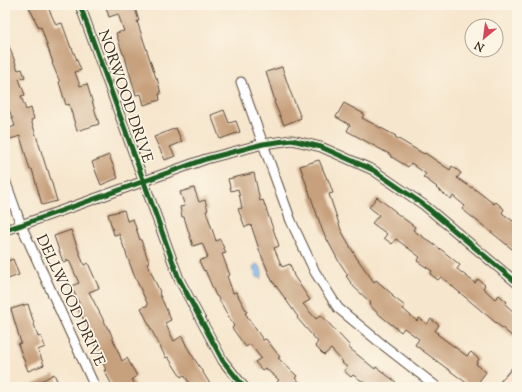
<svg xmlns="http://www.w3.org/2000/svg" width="522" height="392" font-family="'Sorts Mill Goudy',serif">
<rect width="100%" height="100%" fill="#fcf5e5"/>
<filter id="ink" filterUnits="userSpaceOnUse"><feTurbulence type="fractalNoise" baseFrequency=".025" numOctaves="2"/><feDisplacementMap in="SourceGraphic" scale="8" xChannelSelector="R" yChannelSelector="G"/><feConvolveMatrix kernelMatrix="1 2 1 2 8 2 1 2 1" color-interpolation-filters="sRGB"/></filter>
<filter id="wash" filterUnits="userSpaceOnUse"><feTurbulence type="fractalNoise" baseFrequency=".012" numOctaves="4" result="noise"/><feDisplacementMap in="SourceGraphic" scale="16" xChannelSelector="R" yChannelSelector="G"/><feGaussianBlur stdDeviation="0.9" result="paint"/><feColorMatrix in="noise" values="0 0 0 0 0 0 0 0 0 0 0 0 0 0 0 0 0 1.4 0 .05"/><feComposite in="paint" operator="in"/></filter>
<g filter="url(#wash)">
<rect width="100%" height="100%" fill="#f6e6cd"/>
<path fill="#7fb9f0" stroke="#5d7287" d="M256,264C262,266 263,274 261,278L257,277L253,267Z"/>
<g id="blocks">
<g fill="#c7a17e">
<polygon points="34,5 47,5 56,25 62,23 71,48 72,48 81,70 75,72 80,86 87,84 99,124 77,131 69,104 66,105 59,82 60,82 52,63 53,63 41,27 39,28 29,7"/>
<polygon points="111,5 134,5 139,21 137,21 156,78 157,78 161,94 159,94 160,100 144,105 141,94 136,95 124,54 123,54 116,33 124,31 118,14 109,17 106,7"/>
<polygon points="5,38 6,38 18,70 22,69 25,77 19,79 25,95 21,96 26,110 31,108 34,119 31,120 36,135 47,170 48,170 57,201 42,205 32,169 30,170 20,136 11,139 7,129 15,126 5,98"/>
<polygon points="282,67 290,91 301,118 284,125 274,102 275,101 266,72"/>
<polygon points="344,103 364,114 362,118 396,136 395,137 424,154 425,153 450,170 452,166 461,173 457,178 472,188 472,187 494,204 496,202 504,209 502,213 517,224 517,253 501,240 462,209 465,206 453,196 451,199 436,188 437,187 423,177 426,174 411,163 408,167 390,156 391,155 347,131 350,125 336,117"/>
<polygon points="224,110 229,123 236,121 240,132 220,139 211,115"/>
<polygon points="176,128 182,142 170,147 175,156 165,160 154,137"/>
<polygon points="109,155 118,178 101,185 92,162"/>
<polygon points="319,160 327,179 328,179 333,193 329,194 341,230 356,257 374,282 376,280 393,295 392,296 405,306 403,309 417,321 419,318 427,324 431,319 439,325 435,331 438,333 437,334 467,356 471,352 479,359 476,364 486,372 475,387 472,387 415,345 419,339 404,328 401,332 381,316 369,305 371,303 354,287 346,276 348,275 338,260 323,232 314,206 300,166"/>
<polygon points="254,173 260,201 263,200 279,246 274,248 282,267 290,264 294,276 310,300 303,304 316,319 321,315 350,346 348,347 375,369 376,367 396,382 392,387 371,387 353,375 351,377 344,371 347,367 342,363 343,362 331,349 324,355 315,346 318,342 297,318 298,317 274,283 273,283 260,252 251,225 245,227 238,209 242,208 238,189 231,191 228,179"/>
<polygon points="194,188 199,202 205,200 208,210 206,211 216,241 220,239 226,253 222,254 230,275 227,276 233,293 236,292 247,312 245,313 263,340 266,339 280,357 278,358 297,376 295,378 305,387 272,387 279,380 265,368 262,370 255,362 261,358 250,344 246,347 232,328 234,326 217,296 216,296 205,270 204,271 199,261 208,257 202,243 193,246 184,217 182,217 180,207 185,206 180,192"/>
<polygon points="377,197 396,212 395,212 415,227 413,230 443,251 460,265 457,269 475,283 478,279 485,285 483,288 495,299 499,295 507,302 505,304 517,315 517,333 513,337 441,277 438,280 430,274 432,271 417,261 420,257 396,239 392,244 384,238 387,234 372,223 379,215 369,207"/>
<polygon points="124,210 127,221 133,219 140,240 141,240 149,262 147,263 160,292 159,293 171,320 165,323 174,341 182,336 187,347 212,387 192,387 184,375 181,377 168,357 166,358 151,329 141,308 148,305 134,275 119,234 114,235 108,214"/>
<polygon points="71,230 84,265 88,263 99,288 89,292 108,329 109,329 122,361 127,358 137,376 132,379 136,387 113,387 104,370 106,370 91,334 77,306 80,305 71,286 79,283 69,260 63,262 54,236"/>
<polygon points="13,259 19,275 5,280 5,262"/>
<polygon points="28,304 38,337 41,336 45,347 38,350 44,365 28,371 18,344 21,343 11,309"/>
<polygon points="54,374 60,387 28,387 45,379"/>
</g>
</g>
</g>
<g filter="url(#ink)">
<use href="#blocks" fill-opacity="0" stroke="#574638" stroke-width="1"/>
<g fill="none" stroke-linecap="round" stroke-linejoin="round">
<defs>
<g id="street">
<polyline points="80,5 179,279 223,361 244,387"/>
<polyline points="241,82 263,144 291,221 315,272 338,308 383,345 437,387"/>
<polyline points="5,180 21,225 95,387"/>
<polyline points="5,230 21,225 83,203 206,159 263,144 292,140 321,147 373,170 424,205 517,283"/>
</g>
<polyline id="secondary" points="505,387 517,373"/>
</defs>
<use href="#street" stroke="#574638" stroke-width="11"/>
<use href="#secondary" stroke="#574638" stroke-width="15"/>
<use href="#street" stroke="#fff" stroke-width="9"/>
<use href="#secondary" stroke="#fde4d0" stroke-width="13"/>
<defs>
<g id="cycleway">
<polyline points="80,5 179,279 223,361 244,387"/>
<polyline points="5,230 21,225 83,203 206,159 263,144 292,140 321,147 373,170 424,205 517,283"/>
</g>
</defs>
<use href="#cycleway" stroke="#fcf5e5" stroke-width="8"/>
<use href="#cycleway" stroke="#1b5e20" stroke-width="5"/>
</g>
</g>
<g text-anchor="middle" stroke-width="3.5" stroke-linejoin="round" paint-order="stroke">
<g font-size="15" fill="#3b2a1e" stroke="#fcf5e5">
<text transform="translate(126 96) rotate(71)" y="5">NORWOOD DRIVE</text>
<text transform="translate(71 300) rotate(65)" y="5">DELLWOOD DRIVE</text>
</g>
</g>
<rect width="522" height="392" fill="none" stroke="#fcf5e5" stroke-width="20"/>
<g transform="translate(484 38) rotate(209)"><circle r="19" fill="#fcf5e5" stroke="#afa495"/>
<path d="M0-3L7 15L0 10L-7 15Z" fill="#d1495b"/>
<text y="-6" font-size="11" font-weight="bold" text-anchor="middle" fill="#3b2a1e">N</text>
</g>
</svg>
